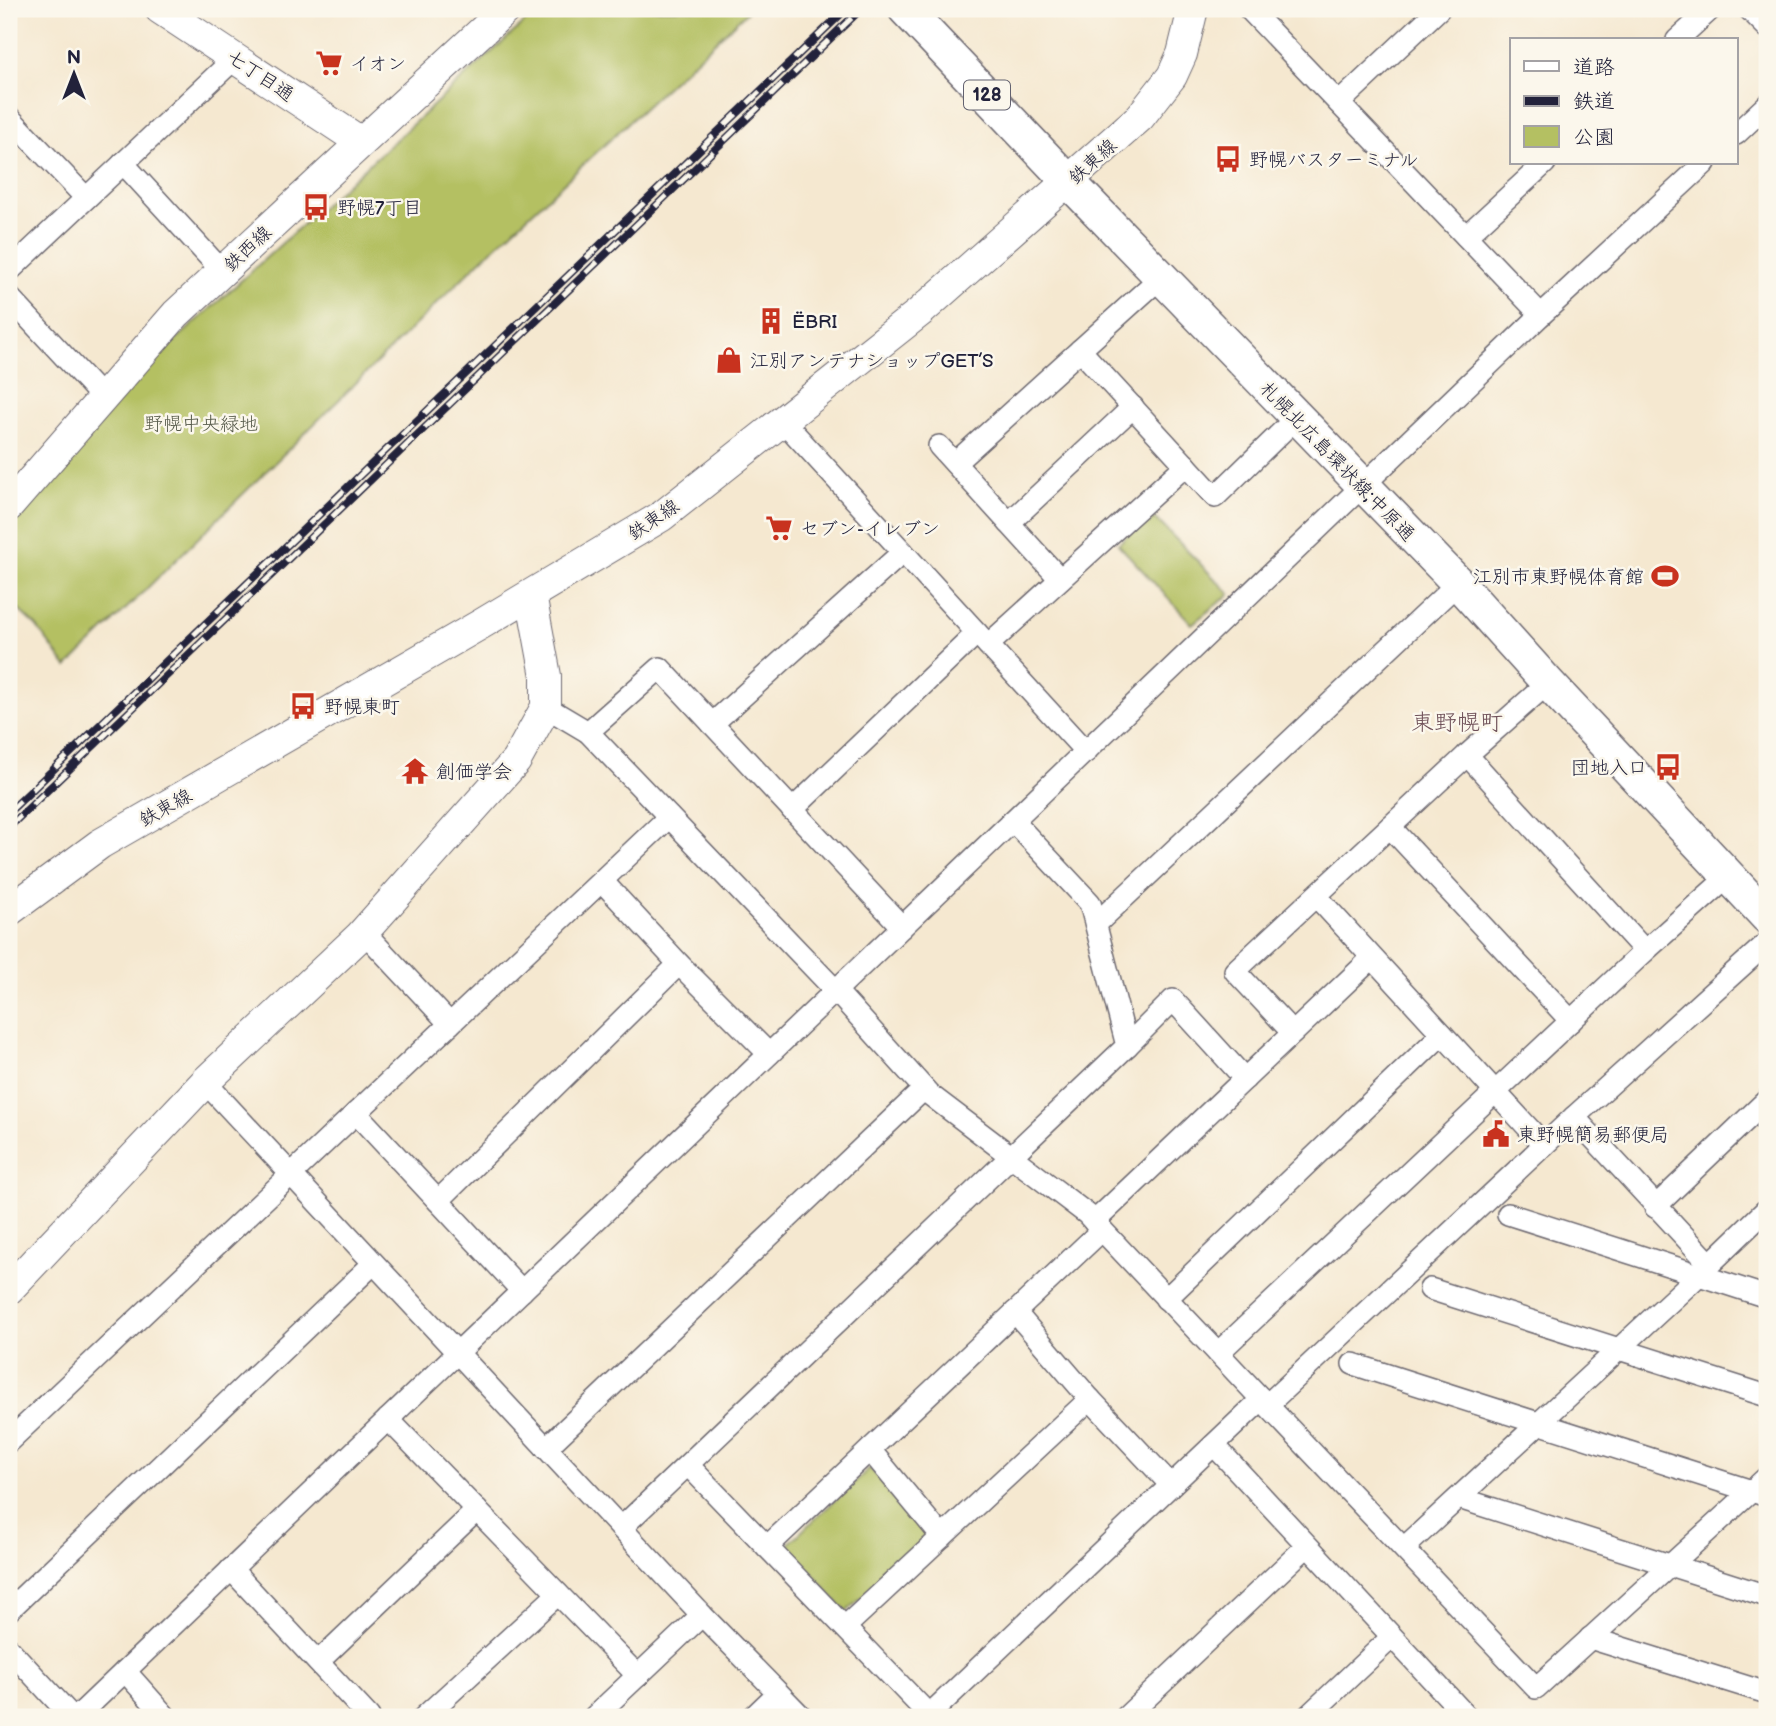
<svg xmlns="http://www.w3.org/2000/svg" width="1776" height="1726" font-family="'Balsamiq Sans','Klee One',sans-serif">
<rect width="100%" height="100%" fill="#fbf7ec"/>
<filter id="ink" filterUnits="userSpaceOnUse"><feTurbulence type="fractalNoise" baseFrequency=".0143" numOctaves="2"/><feDisplacementMap in="SourceGraphic" scale="14" xChannelSelector="R" yChannelSelector="G"/><feConvolveMatrix kernelMatrix="1 2 1 2 8 2 1 2 1" color-interpolation-filters="sRGB"/></filter>
<filter id="wash" filterUnits="userSpaceOnUse"><feTurbulence type="fractalNoise" baseFrequency=".00686" numOctaves="4" result="noise"/><feDisplacementMap in="SourceGraphic" scale="28" xChannelSelector="R" yChannelSelector="G"/><feGaussianBlur stdDeviation="1.57" result="paint"/><feColorMatrix in="noise" values="0 0 0 0 0 0 0 0 0 0 0 0 0 0 0 0 0 1.4 0 .05"/><feComposite in="paint" operator="in"/></filter>
<g filter="url(#wash)">
<rect width="100%" height="100%" fill="#f5e8d0"/>
<g fill="#b4c062" stroke="#6b714e" stroke-width="2">
<polygon points="539,9 750,9 478,263 67,667 36,626 9,601 9,526 144,369"/>
<polygon points="1150,513 1230,594 1192,624 1118,544"/>
<polygon points="870,1468 932,1536 846,1612 787,1545"/>
</g>
</g>
<g filter="url(#ink)">
<g fill="none" stroke-linecap="round" stroke-linejoin="round">
<defs>
<g id="street">
<polyline points="1249,9 1541,315"/>
<polyline points="1749,9 1767,27"/>
<polyline points="1677,40 1711,9"/>
<polyline points="1339,103 1439,9"/>
<polyline points="9,117 86,198"/>
<polyline points="1736,134 1767,105"/>
<polyline points="123,163 222,271"/>
<polyline points="1466,236 1545,163"/>
<polyline points="9,271 235,58"/>
<polyline points="9,297 103,398"/>
<polyline points="1080,350 1215,497 1296,418"/>
<polyline points="783,421 1086,752"/>
<polyline points="939,446 1060,579"/>
<polyline points="955,463 1161,277"/>
<polyline points="1009,523 1133,407"/>
<polyline points="988,645 1186,465"/>
<polyline points="546,707 588,732 836,991 929,1094 1087,1214 1267,1405 1574,1117 1767,943"/>
<polyline points="712,724 903,552"/>
<polyline points="588,732 660,668 902,927"/>
<polyline points="1467,755 1645,951"/>
<polyline points="792,810 977,633"/>
<polyline points="1390,827 1571,1021"/>
<polyline points="602,881 679,964 769,1054"/>
<polyline points="1316,896 1544,1145"/>
<polyline points="1096,924 1458,583"/>
<polyline points="364,932 450,1024"/>
<polyline points="1293,1033 1235,971 1467,755 1548,683"/>
<polyline points="1127,1046 1173,1000 1245,1079"/>
<polyline points="205,1082 702,1615 802,1717"/>
<polyline points="356,1113 522,1291"/>
<polyline points="1574,1117 1710,1264 1767,1209"/>
<polyline points="438,1201 679,964"/>
<polyline points="1655,1207 1767,1100"/>
<polyline points="1094,1222 1371,959"/>
<polyline points="1708,1265 1699,1275 1767,1297"/>
<polyline points="1430,1289 1767,1396"/>
<polyline points="1166,1299 1442,1034"/>
<polyline points="1015,1312 1090,1399 1171,1485"/>
<polyline points="1218,1353 1645,951 1730,875"/>
<polyline points="1353,1364 1761,1494"/>
<polyline points="1267,1405 1536,1688 1767,1477"/>
<polyline points="388,1419 638,1676"/>
<polyline points="9,1441 669,817"/>
<polyline points="1214,1445 1467,1717"/>
<polyline points="546,1448 924,1089"/>
<polyline points="870,1450 942,1537"/>
<polyline points="688,1465 929,1715"/>
<polyline points="1459,1498 1767,1596"/>
<polyline points="621,1528 1127,1046 1090,903 1013,821"/>
<polyline points="767,1547 1102,1230"/>
<polyline points="1404,1548 1699,1275 1508,1214"/>
<polyline points="231,1569 369,1717"/>
<polyline points="9,1610 373,1264"/>
<polyline points="845,1627 1090,1399"/>
<polyline points="1590,1638 1767,1693"/>
<polyline points="9,1649 72,1717"/>
<polyline points="318,1662 477,1510"/>
<polyline points="125,1671 166,1717"/>
<polyline points="77,1717 1541,315 1705,163"/>
<polyline points="424,1717 558,1594"/>
<polyline points="594,1717 702,1615"/>
<polyline points="753,1717 778,1693"/>
<polyline points="927,1717 1262,1399"/>
<polyline points="1126,1717 1307,1546"/>
<polyline points="1307,1717 1392,1637"/>
</g>
<g id="secondary">
<polyline points="160,9 361,142"/>
<polyline points="9,506 176,314 506,9"/>
<polyline points="9,911 100,844 483,623 662,516 920,312 1140,117 1172,76 1182,54 1193,9"/>
<polyline points="9,1289 205,1082 360,936 516,761 546,707 546,676 531,595"/>
</g>
<polyline id="primary" points="905,9 1069,182 1458,583 1548,683 1767,917"/>
</defs>
<use href="#street" stroke="#6c676f" stroke-width="24"/>
<use href="#secondary" stroke="#6c676f" stroke-width="32"/>
<use href="#primary" stroke="#6c676f" stroke-width="36"/>
<use href="#street" stroke="#fff" stroke-width="21"/>
<use href="#secondary" stroke="#fff" stroke-width="30"/>
<use href="#primary" stroke="#fff" stroke-width="33"/>
<defs>
<g id="rail">
<polyline points="9,812 846,9"/>
<polyline points="9,827 861,9"/>
</g>
</defs>
<use href="#rail" stroke="#22223b" stroke-width="8"/>
<use href="#rail" stroke="#fbf7ec" stroke-width="5" stroke-dasharray="16" stroke-linecap="butt"/>
</g>
</g>
<defs>
<symbol id="supermarket-bare" viewBox="-9 -9 18 18"><path d="M-6-5.5h2.5l.6 2H6L4.5 2H-2.5L-4.4-4H-6ZM-1.5 3.2a1.3 1.3 0 1 0 .1 0ZM3 3.2a1.3 1.3 0 1 0 .1 0Z" fill="#c8321e" stroke="#fbf7ec" stroke-width="2.5" paint-order="stroke"/></symbol>
<symbol id="bus-bare" viewBox="-9 -9 18 18"><path d="M-5-6H5V4H4V6H2V4H-2V6H-4V4H-5ZM-3.5-4V0h7V-4ZM-3.5 1.2v1.5H-2V1.2ZM2 1.2v1.5H3.5V1.2Z" fill="#c8321e" stroke="#fbf7ec" stroke-width="2.5" paint-order="stroke"/></symbol>
<symbol id="building-bare" viewBox="-9 -9 18 18"><path d="M-4-6H4V6H1V3H-1V6H-4ZM-2.5-4.3h1.7v1.8h-1.7ZM.8-4.3h1.7v1.8H.8ZM-2.5-1h1.7V.8h-1.7ZM.8-1h1.7V.8H.8Z" fill="#c8321e" stroke="#fbf7ec" stroke-width="2.5" paint-order="stroke"/></symbol>
<symbol id="shop-bare" viewBox="-9 -9 18 18"><path d="M-5-2.5h2.3a2.7 3.5 0 0 1 5.4 0H5L5.5 6h-11ZM-1.5-2.5h3a1.5 2.3 0 0 0-3 0Z" fill="#c8321e" stroke="#fbf7ec" stroke-width="2.5" paint-order="stroke"/></symbol>
<symbol id="stadium-bare" viewBox="-9 -9 18 18"><path d="M0-5a6.5 5 0 1 0 0 10a6.5 5 0 1 0 0-10ZM-3.5-1.8h7v3.6h-7Z" fill="#c8321e" stroke="#fbf7ec" stroke-width="2.5" paint-order="stroke"/></symbol>
<symbol id="temple-bare" viewBox="-9 -9 18 18"><path d="M0-6L5-2H3V0L6.5 2.5H4V6H1.5V3h-3V6H-4V2.5H-6.5L-3 0V-2H-5Z" fill="#c8321e" stroke="#fbf7ec" stroke-width="2.5" paint-order="stroke"/></symbol>
<symbol id="civic-bare" viewBox="-9 -9 18 18"><path d="M-.6-6.5H3V-4.5H.6V-3L4-1V1h2V6H-6V1h2V-1L-.6-3ZM-1.2 2.5V6h2.4V2.5Z" fill="#c8321e" stroke="#fbf7ec" stroke-width="2.5" paint-order="stroke"/></symbol>
</defs>
<g fill-rule="evenodd">
<use href="#supermarket-bare" x="310" y="44" width="38" height="38"/>
<use href="#bus-bare" x="1209" y="140" width="38" height="38"/>
<use href="#bus-bare" x="297" y="188" width="38" height="38"/>
<use href="#building-bare" x="752" y="302" width="38" height="38"/>
<use href="#shop-bare" x="710" y="341" width="38" height="38"/>
<use href="#supermarket-bare" x="760" y="509" width="38" height="38"/>
<use href="#stadium-bare" x="1646" y="557" width="38" height="38"/>
<use href="#bus-bare" x="284" y="687" width="38" height="38"/>
<use href="#bus-bare" x="1649" y="748" width="38" height="38"/>
<use href="#temple-bare" x="396" y="752" width="38" height="38"/>
<use href="#civic-bare" x="1477" y="1115" width="38" height="38"/>
</g>
<g text-anchor="middle" stroke-width="5" stroke-linejoin="round" paint-order="stroke">
<rect fill="#fbf7ec" stroke="#636270" stroke-width="2" x="964" y="80.5" width="46" height="29" rx="5"/>
<g font-size="18" font-weight="bold" fill="#22223b">
<text x="987" y="101">128</text>
</g>
<g font-size="19" fill="#22223b" stroke="#fbf7ec" text-anchor="start">
<text x="350" y="70">イオン</text>
<text x="1249" y="166">野幌バスターミナル</text>
<text x="337" y="214">野幌7丁目</text>
<text x="792" y="328">ËBRI</text>
<text x="750" y="367">江別アンテナショップGET’S</text>
<text x="800" y="535">セブン-イレブン</text>
<text x="1644" y="583" text-anchor="end">江別市東野幌体育館</text>
<text x="324" y="713">野幌東町</text>
<text x="1647" y="774" text-anchor="end">団地入口</text>
<text x="436" y="778">創価学会</text>
<text x="1517" y="1141">東野幌簡易郵便局</text>
</g>
<g font-size="19" fill="#22223b" stroke="#fbf7ec">
<text transform="translate(261 75) rotate(34)" y="7">七丁目通</text>
<text transform="translate(1092 161) rotate(-42)" y="7">鉄東線</text>
<text transform="translate(247 248) rotate(-43)" y="7">鉄西線</text>
<text transform="translate(1338 461) rotate(46)" y="7">札幌北広島環状線;中原通</text>
<text transform="translate(653 519) rotate(-34)" y="7">鉄東線</text>
<text transform="translate(165 807) rotate(-29)" y="7">鉄東線</text>
</g>
<g font-size="19" fill="#555949" stroke="#fbf7ec">
<text x="201" y="430">野幌中央緑地</text>
</g>
<g font-size="23" fill="#6f5159" stroke="#fbf7ec">
<text x="1457" y="730">東野幌町</text>
</g>
</g>
<rect width="1776" height="1726" fill="none" stroke="#fbf7ec" stroke-width="35"/>
<rect x="1510" y="38" width="228" height="126" fill="#fbf7ec" stroke="#a4a2a5" stroke-width="2"/>
<rect x="1524" y="61" width="35" height="10" fill="#ffffff" stroke="#a4a2a5" stroke-width="2"/>
<text x="1573" y="74" font-size="21" fill="#22223b">道路</text>
<rect x="1524" y="96" width="35" height="10" fill="#22223b" stroke="#a4a2a5" stroke-width="2"/>
<text x="1573" y="108" font-size="21" fill="#22223b">鉄道</text>
<rect x="1524" y="126" width="35" height="21" fill="#b4c062" stroke="#a4a2a5" stroke-width="2"/>
<text x="1573" y="144" font-size="21" fill="#22223b">公園</text>
<g transform="translate(74 74)" stroke="#fbf7ec" stroke-width="5" paint-order="stroke">
<path d="M0-5L12 26L0 18L-12 26Z" fill="#22223b"/>
<text y="-10" font-size="19" font-weight="bold" text-anchor="middle" fill="#22223b">N</text>
</g>
</svg>
